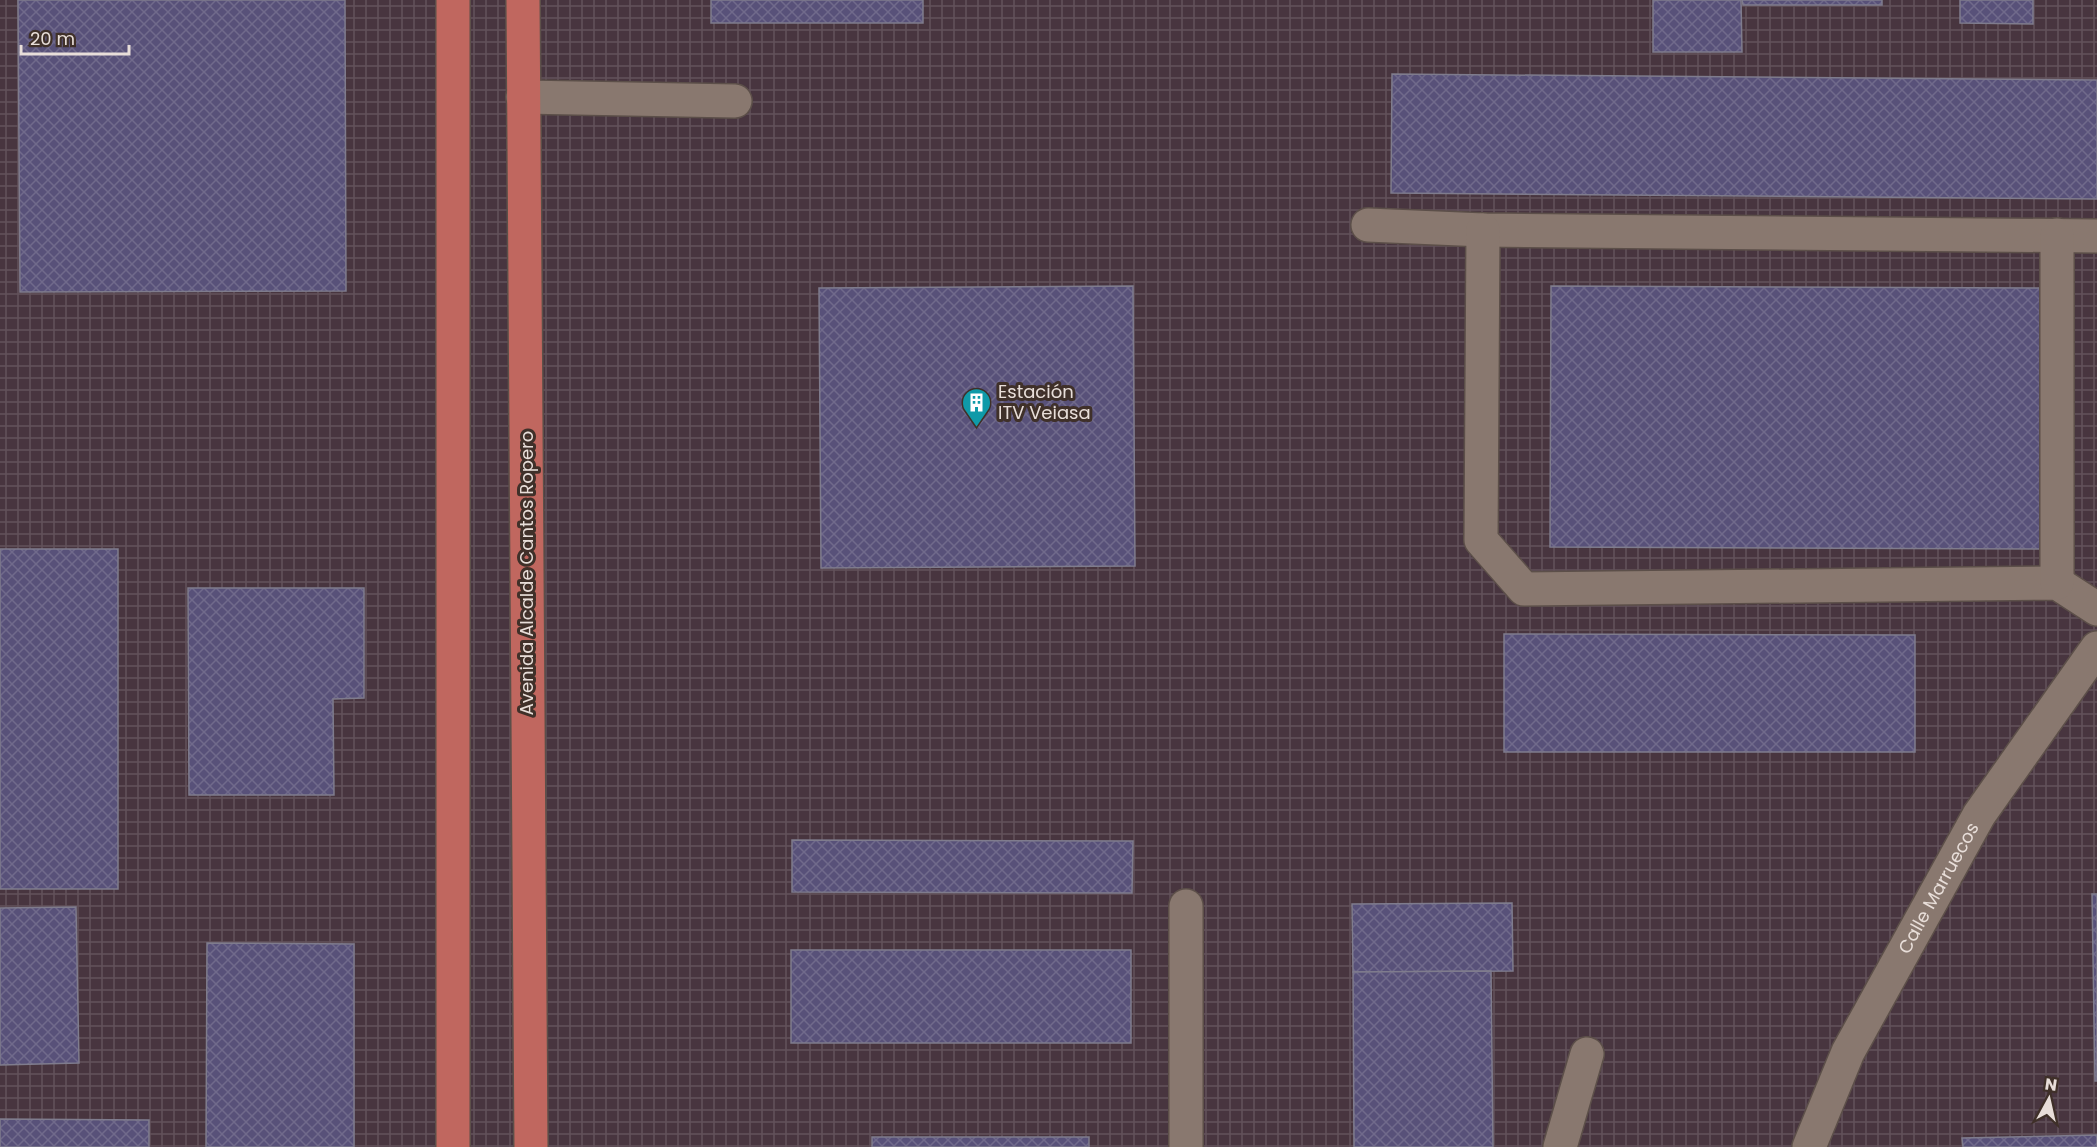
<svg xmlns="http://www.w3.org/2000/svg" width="2097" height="1147" font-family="Poppins,sans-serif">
<defs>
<pattern id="industrial-grid" width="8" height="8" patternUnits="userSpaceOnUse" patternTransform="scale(1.5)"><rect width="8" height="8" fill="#48353f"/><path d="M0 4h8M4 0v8" fill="none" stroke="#62525a"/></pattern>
<pattern id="building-cross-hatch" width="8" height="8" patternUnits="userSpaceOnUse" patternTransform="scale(1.5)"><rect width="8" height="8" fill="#585179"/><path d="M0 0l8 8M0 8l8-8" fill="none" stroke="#706a8b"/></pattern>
</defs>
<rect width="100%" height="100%" fill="#3f3029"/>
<rect fill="url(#industrial-grid)" x="0" y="0" width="2097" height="1147"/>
<g fill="url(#building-cross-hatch)" stroke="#7f7c8d" stroke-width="1.5">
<polygon points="18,0 345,0 346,291 20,292"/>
<rect x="711" y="0" width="212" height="23"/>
<polygon points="1653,0 1741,0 1742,52 1653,52"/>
<polygon points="1742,0 1882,0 1882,5 1743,5"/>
<polygon points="1960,0 2033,0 2033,24 1960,23"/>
<polygon points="1392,74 2097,80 2097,199 1391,193"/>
<polygon points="1133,286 1135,566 821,568 819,288"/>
<polygon points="1551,286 2048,288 2047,549 1550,547"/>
<rect x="0" y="549" width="118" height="340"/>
<polygon points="188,588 364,588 364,698 333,699 334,795 189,795"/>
<polygon points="1504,634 1915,635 1915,752 1504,752"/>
<polygon points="792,840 1133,841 1132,893 792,892"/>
<polygon points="2092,894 2097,894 2097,1081 2095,1081"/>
<polygon points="1512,903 1513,971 1353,972 1352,904"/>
<polygon points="76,907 79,1063 0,1065 0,908"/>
<polygon points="207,943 354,944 354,1147 206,1147"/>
<rect x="791" y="950" width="340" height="93"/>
<polygon points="1491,971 1493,1147 1354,1147 1353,972"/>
<polygon points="0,1119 149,1120 149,1147 0,1147"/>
<polygon points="2097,1135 2097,1147 1963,1147 1962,1138"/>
<rect x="872" y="1137" width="217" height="10"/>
</g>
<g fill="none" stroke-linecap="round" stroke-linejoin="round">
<defs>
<g id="minor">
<polyline points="523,97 735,101"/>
<polyline points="1368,225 1483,230 2097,236"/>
<polyline points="1483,230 1481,540 1524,589 2057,583 2097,609"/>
<polyline points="2057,583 2057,235"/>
<polyline points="1186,1147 1186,906"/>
<polyline points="1560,1147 1587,1054"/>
<path id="s1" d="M1809,1147L1848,1052L1979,815L2097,648"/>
</g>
<g id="major">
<polyline points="523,0 531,1147"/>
<polyline points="453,1147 453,0"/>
</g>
</defs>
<use href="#minor" stroke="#5c4f49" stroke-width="36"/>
<use href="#major" stroke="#5c4f49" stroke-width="36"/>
<use href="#minor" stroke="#89786f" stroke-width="33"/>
<use href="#major" stroke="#c0675f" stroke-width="33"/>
</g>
<defs>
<symbol id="building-pin" viewBox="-11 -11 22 30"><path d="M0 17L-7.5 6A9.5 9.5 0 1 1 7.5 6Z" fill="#0f9aa8" stroke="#3f3029"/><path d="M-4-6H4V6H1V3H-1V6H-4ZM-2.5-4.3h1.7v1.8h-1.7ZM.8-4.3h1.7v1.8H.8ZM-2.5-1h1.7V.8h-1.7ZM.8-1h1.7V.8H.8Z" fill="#fff"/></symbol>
</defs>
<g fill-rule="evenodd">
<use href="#building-pin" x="960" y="386" width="33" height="45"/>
</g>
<g text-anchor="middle" stroke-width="6" stroke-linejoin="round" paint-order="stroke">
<g font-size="18" fill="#e8ded9" stroke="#3f3029" text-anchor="start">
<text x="998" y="398">Estación<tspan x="998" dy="21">ITV Veiasa</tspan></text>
</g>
<g font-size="18" fill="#e8ded9" stroke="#3f3029">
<text transform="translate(527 573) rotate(-90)" y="6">Avenida Alcalde Cantos Ropero</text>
<text dy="6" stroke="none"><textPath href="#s1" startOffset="290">Calle Marruecos</textPath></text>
</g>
</g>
<g transform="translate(2049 1099) rotate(8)" stroke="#3f3029" stroke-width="4.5" paint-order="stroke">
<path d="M0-4.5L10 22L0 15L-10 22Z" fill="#e8ded9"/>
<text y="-9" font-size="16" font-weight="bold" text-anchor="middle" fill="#e8ded9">N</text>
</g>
<path d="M21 45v9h108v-9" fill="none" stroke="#e8ded9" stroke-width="3"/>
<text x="30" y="45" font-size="18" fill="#e8ded9" stroke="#3f3029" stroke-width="4.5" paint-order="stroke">20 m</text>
</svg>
